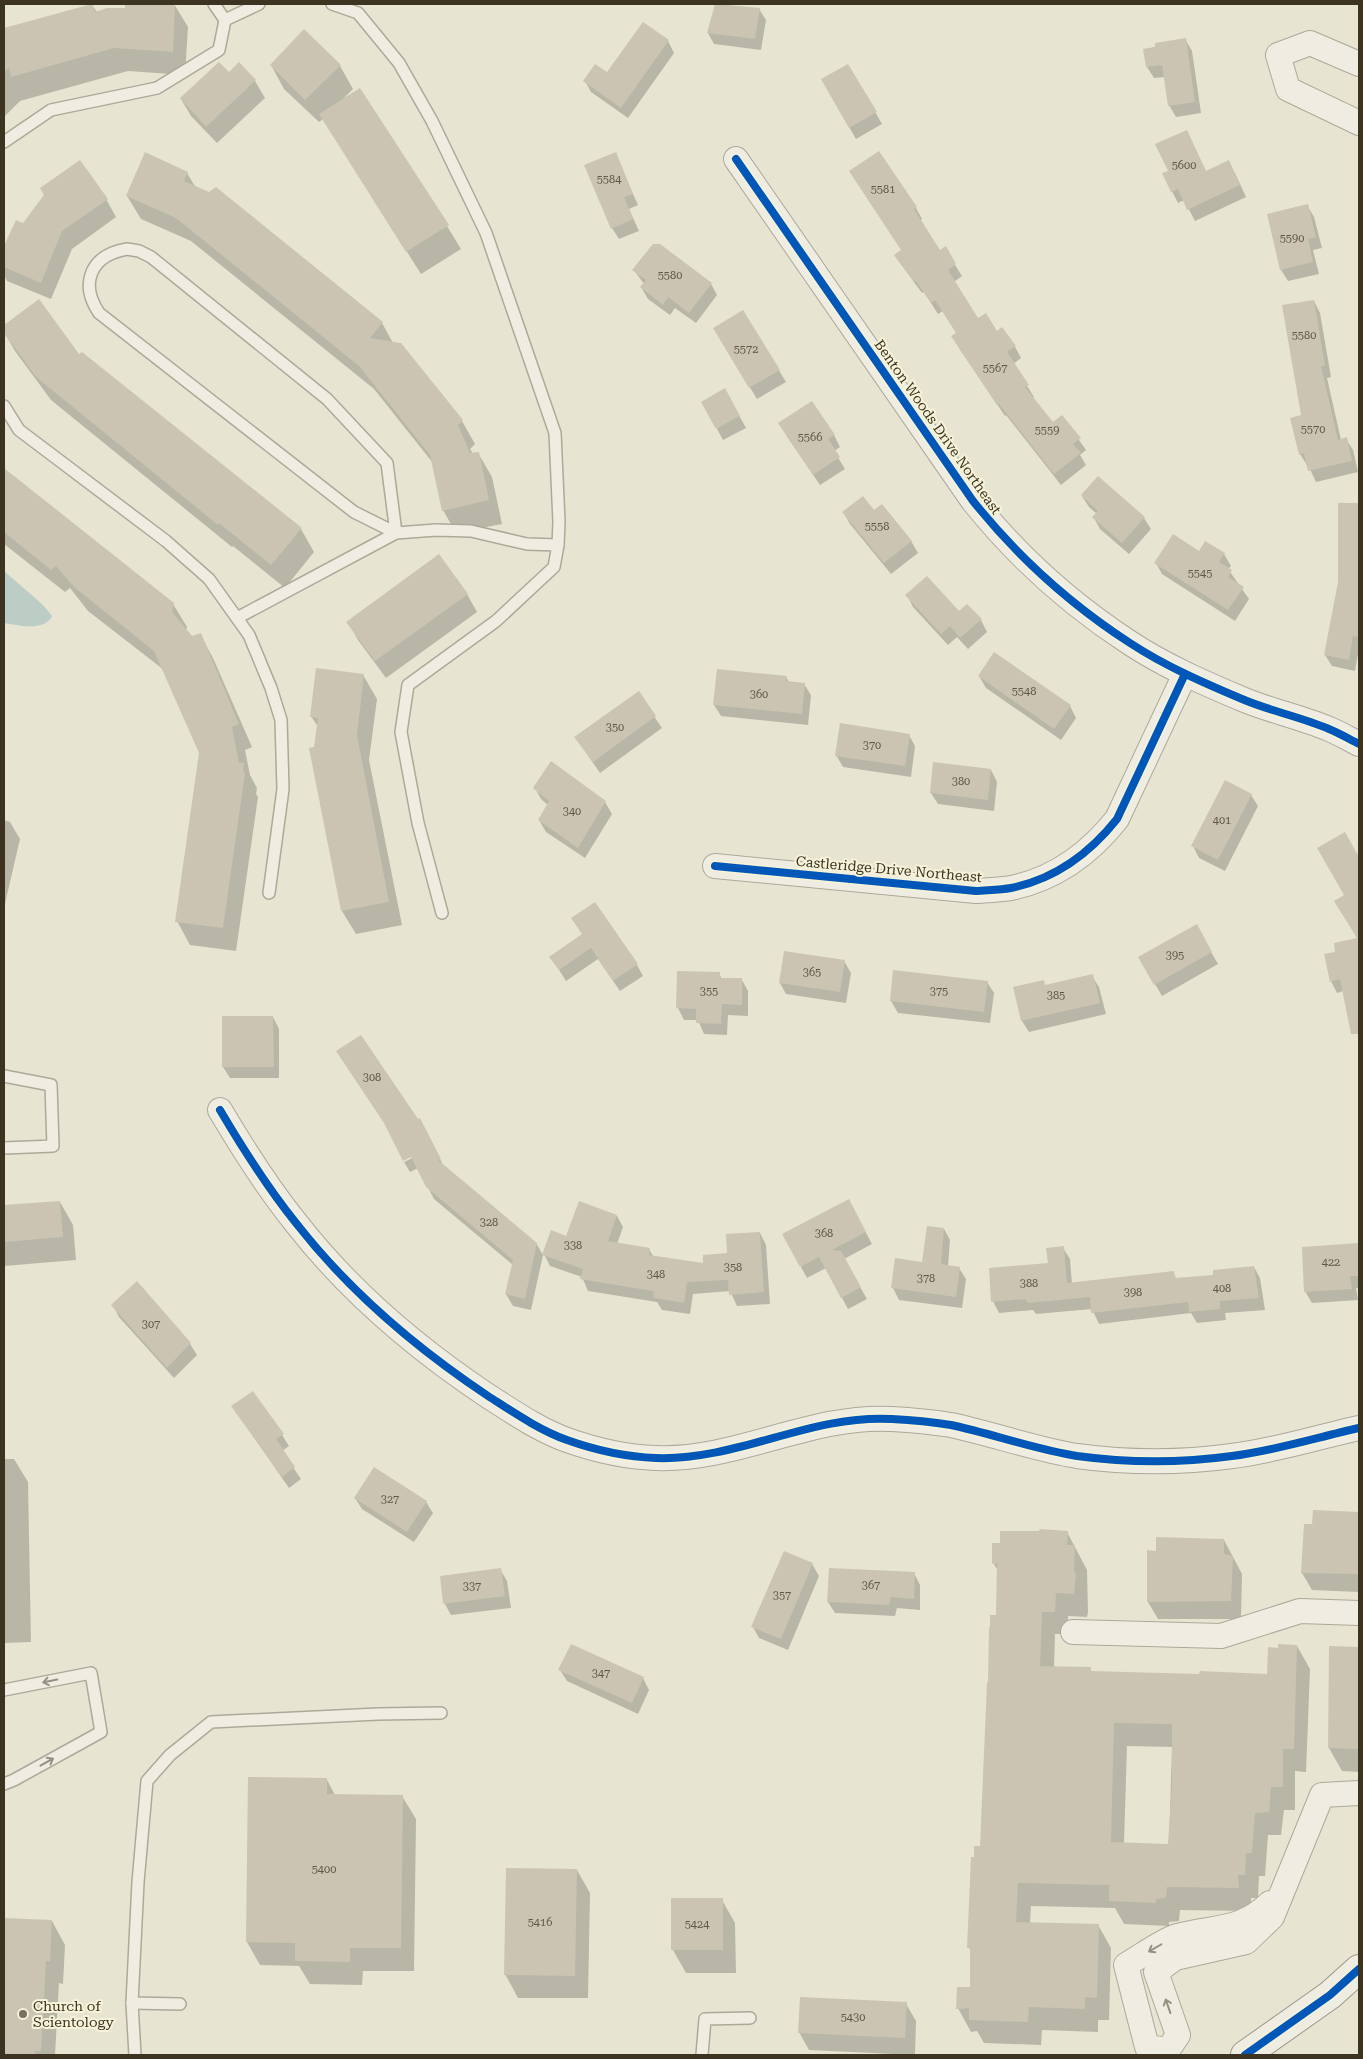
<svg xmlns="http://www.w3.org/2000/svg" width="1363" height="2059" font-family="'Roboto Serif',serif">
<rect width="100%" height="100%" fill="#e7e4d1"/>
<path fill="#bccdc6" d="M4,571L43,605L52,616C44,632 19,625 4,623Z"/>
<g fill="#0003" fill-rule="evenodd">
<polygon points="126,4 174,4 188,27 185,75 128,71 20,101 4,117 4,29 92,5 97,12 126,9"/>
<polygon points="716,4 759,9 766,20 761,50 714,44 708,33"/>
<polygon points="1185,39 1192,51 1201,113 1176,117 1169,105 1165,77 1154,78 1147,67 1144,50"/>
<polygon points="668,41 674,53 628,118 591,92 585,81 607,74"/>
<polygon points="271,65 340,66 353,89 343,99 423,187 461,249 421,274 323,119 319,122 284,89"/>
<polygon points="848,65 882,124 856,139 822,80"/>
<polygon points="230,74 255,81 265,98 217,143 191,116 181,99"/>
<polygon points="879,153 916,208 922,219 920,221 940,252 955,265 962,276 954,282 978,319 1015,347 1021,358 1013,364 1034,397 1032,398 1052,424 1062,416 1086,450 1080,455 1086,465 1061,485 1006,415 1005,416 959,348 957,333 943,311 938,314 924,292 922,293 895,256 902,250"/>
<polygon points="615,154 638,205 629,209 639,231 619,239 612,228"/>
<polygon points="1206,172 1235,173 1246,197 1195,221 1184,200 1178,203 1163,174"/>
<polygon points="187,173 196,188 382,323 393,343 462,421 475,444 470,449 473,454 478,453 492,477 502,524 456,533 443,510 433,463 374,389 191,241 141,219 127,196"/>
<polygon points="106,199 116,217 72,249 51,299 7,281 4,275 4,249 17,222 23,224"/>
<polygon points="1307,205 1314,217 1322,248 1313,250 1319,274 1288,281 1281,270 1268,215"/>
<polygon points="634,270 711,284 717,295 696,323 675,308 670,315 648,299 641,287 644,284"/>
<polygon points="39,301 79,356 301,529 314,552 285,588 233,546 232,547 51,400 15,351 4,332 4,326"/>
<polygon points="1314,301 1320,313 1331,377 1327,378 1341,440 1346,439 1353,450 1358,472 1316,482 1308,465 1307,465 1300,454"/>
<polygon points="743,311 786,382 757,399 721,340"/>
<polygon points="731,401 746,428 723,440 717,429"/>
<polygon points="786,435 834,435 840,447 834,451 845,469 820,485"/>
<polygon points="4,470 173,604 187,627 186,630 192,637 200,634 213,658 252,747 245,750 250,775 257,788 256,794 258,797 236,951 190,945 177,921 200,753 164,670 88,611 70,588 65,592 4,544"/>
<polygon points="1098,478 1144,518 1151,529 1129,554 1100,529 1094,518 1097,514 1089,507 1082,496"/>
<polygon points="1339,504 1359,504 1359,648 1355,671 1332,666 1325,655 1339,582"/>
<polygon points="874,511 911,541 918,553 891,574 850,524 844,513"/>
<polygon points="1199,552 1224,554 1231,566 1228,569 1249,599 1235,621 1162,574 1156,563"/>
<polygon points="467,594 477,612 386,678 358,640 348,622"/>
<polygon points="907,595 981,620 987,632 968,649 957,637 948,645 913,607"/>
<polygon points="363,675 377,699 369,760 402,925 356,934 342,911 311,749 315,748 318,727 311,716"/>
<polygon points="979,676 1070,706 1076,718 1061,740 986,688"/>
<polygon points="786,677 789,682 804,684 811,695 808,725 721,716 714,705"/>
<polygon points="638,693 662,728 600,773 576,738"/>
<polygon points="909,735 915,746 911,777 843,767 836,755"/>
<polygon points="551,762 605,802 612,814 585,858 546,832 539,820 548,805 541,799 535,788"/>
<polygon points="991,770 997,782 994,811 938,804 931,793"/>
<polygon points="1251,795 1258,806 1225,871 1199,858 1193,846"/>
<polygon points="4,820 10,822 20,839 4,908"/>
<polygon points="1345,834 1359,859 1359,1013 1352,1014 1343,991 1337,993 1331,981 1337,952 1358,939 1346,895"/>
<polygon points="1196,926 1218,964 1162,996 1140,958"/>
<polygon points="583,935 637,965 643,976 620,991 598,959 566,981 551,957"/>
<polygon points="844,961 851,973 846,1003 786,994 780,983"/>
<polygon points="679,973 719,974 722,979 742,980 748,991 748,1016 728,1015 727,1035 704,1034 698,1020 684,1020 678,1008"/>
<polygon points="1092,976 1099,987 1106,1014 1029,1032 1022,1021 1014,988 1046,986"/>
<polygon points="987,982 994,993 990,1023 898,1013 891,1001"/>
<polygon points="273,1017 279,1029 279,1078 230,1078 223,1067"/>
<polygon points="426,1131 444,1167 536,1243 543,1255 531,1310 513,1306 506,1294 513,1265 434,1199 418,1168 410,1172 404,1162 417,1156"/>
<polygon points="60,1202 73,1225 76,1260 4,1266 4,1206"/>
<polygon points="855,1212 872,1244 844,1259 867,1299 848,1309 826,1268 807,1278 801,1267"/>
<polygon points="617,1216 623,1227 617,1244 649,1249 653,1256 705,1265 728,1254 760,1233 766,1245 770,1304 737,1306 730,1291 693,1294 690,1314 662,1310 657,1302 588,1291 582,1277 550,1266 544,1254 567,1238"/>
<polygon points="944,1229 950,1240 948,1266 959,1268 966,1279 962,1308 899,1300 893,1288 923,1263"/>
<polygon points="1359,1245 1359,1288 1356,1288 1358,1300 1312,1303 1305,1291 1303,1248"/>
<polygon points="1063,1248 1070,1259 1072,1284 1173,1273 1177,1280 1214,1276 1254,1267 1260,1278 1265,1310 1225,1313 1226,1320 1197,1323 1191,1313 1099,1324 1092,1309 1036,1314 1033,1310 999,1313 993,1301 1049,1264"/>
<polygon points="137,1283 190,1344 197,1355 174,1378 119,1317 113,1305"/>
<polygon points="233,1407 282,1435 289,1446 282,1451 301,1479 289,1488"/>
<polygon points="4,1459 14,1459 28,1482 31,1642 4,1643"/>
<polygon points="355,1498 426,1502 433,1513 414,1542 362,1509"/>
<polygon points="1314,1511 1359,1513 1359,1592 1312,1590 1302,1573 1313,1526"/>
<path d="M1067,1532L1087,1570L1088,1612L1087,1617L1068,1616V1634H1055L1054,1668L1090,1669L1092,1673L1268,1675L1279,1649L1297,1646L1310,1669L1306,1772L1295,1771V1810H1284L1281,1835H1268L1265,1876H1259L1258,1898H1251L1252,1911L1180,1910L1179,1921L1169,1922V1926L1124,1924L1115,1908L1031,1906L1030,1923L1098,1925L1111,1948L1109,2020H1098V2032L1042,2030L1041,2045L984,2043L977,2031L971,2032L958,2008L972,1988V1953L969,1948L972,1858H976L981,1848L998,1616V1571L994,1564ZM1127,1746L1172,1747L1169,1845L1124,1844Z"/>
<polygon points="1224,1540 1242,1574 1241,1619 1158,1619 1148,1602 1157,1552"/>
<polygon points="812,1564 819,1576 788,1650 759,1638 753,1627"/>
<polygon points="500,1569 507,1581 511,1608 451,1615 445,1604 441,1577"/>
<polygon points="914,1573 920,1585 920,1610 897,1608 895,1616 835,1613 828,1602"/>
<polygon points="1330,1648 1359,1648 1359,1772 1342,1771 1329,1748"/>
<polygon points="560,1670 643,1678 649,1690 638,1714 567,1681"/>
<polygon points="249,1778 327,1780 335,1795 402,1796 416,1819 414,1971 363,1971 362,1985 310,1984 299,1966 260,1965 247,1942"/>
<polygon points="577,1870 590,1893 588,1998 518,1998 505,1974"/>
<polygon points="722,1900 735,1923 736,1973 686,1973 673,1950"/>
<polygon points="4,1919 52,1921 65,1945 63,1984 59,1983 55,2055 4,2055"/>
<polygon points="906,2004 916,2021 915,2055 809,2050 799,2032"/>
</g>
<g fill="#cbc4b2" fill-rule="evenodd">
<polygon points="92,4 95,12 107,8 125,8 125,4 175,4 173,52 114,48 11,77 9,68 4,71 4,28"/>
<polygon points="715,4 760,8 755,39 707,33"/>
<polygon points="643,22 669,40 621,108 583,81 595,64 607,72"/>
<polygon points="304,29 341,65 305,100 270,65"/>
<polygon points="1186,38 1195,102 1168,106 1162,65 1146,67 1143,49 1155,47 1155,43"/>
<polygon points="219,62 229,72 239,62 256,80 206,127 180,98"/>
<polygon points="848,64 877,112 849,128 821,79"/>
<polygon points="360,88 449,225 406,252 319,114"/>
<polygon points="1187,130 1206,171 1229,160 1240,185 1187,210 1178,189 1171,192 1162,173 1168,171 1155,144"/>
<polygon points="879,151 917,207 914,209 940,250 946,246 956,264 948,270 978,318 986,313 997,331 1002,327 1016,346 1007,352 1029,385 1025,387 1053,422 1062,415 1081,438 1073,444 1081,453 1054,474 999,404 997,405 951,336 956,333 935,300 931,303 916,281 915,282 894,255 901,250 849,171"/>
<polygon points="145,152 188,172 184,181 209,192 216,187 383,322 370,338 401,343 463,420 458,425 470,453 479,452 489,500 442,511 430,455 359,366 176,218 126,196"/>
<polygon points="616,152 633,194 624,197 633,219 611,229 584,165"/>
<polygon points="80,160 108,199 62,231 41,283 4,267 4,246 16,220 23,223 44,195 40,188"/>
<polygon points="1308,204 1316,237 1308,239 1313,262 1280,270 1267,214"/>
<polygon points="653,244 660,244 712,283 689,313 668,297 663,305 640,287 646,280 632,270"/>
<polygon points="39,299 79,354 82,352 302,528 271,565 219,523 218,525 36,377 4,333 4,325"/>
<polygon points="1314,300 1325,366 1321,366 1338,440 1347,437 1352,461 1308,471 1304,453 1299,455 1290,418 1301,415 1282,305"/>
<polygon points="743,310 780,370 749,388 713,328"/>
<polygon points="725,388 740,416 716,429 701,402"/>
<polygon points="812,401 835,435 828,439 840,457 813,475 778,423"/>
<polygon points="4,468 174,603 172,612 192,636 201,633 239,724 232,727 239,763 244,763 243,772 245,773 223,928 175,922 199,753 154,651 74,587 56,566 51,570 4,532"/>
<polygon points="1098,476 1145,517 1122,543 1092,517 1098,511 1081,495"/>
<polygon points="863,496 874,510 882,504 912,541 884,563 842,512"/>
<polygon points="1338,503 1359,503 1359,637 1353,636 1349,660 1324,655 1338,582"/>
<polygon points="1173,534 1199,551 1205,541 1225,553 1219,562 1232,570 1228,577 1244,587 1228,610 1154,563"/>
<polygon points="439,554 468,594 375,661 346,622"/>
<polygon points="927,576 959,611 967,604 982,619 960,638 950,626 941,634 905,595"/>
<polygon points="994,652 1071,705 1054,729 978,676"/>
<polygon points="316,668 364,674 357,735 389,902 341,911 309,748 314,747 318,718 310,717"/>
<polygon points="717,669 787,676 786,681 805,683 802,714 713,705"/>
<polygon points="639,691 656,716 593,762 574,737"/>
<polygon points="840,723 910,734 905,766 835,756"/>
<polygon points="551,761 606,801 578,848 538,820 549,801 533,788"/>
<polygon points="933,762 991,769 988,800 930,793"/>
<polygon points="1225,780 1252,794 1218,860 1191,846"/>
<polygon points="1345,832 1359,857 1359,1034 1351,1034 1340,979 1330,982 1324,954 1335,952 1334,943 1357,938 1334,901 1344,895 1317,848"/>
<polygon points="595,902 638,964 613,981 591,948 559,970 549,957 582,934 571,918"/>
<polygon points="1197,924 1212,952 1154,985 1138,957"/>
<polygon points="784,951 845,960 840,992 779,983"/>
<polygon points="893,970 988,981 984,1012 890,1001"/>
<polygon points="677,971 720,972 720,978 742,978 742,1005 722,1004 721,1024 696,1023 696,1009 676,1008"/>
<polygon points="1093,974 1100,1003 1021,1021 1013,987 1044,980 1045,985"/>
<polygon points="222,1016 273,1016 274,1067 222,1067"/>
<polygon points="361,1035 418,1119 420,1118 441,1159 438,1160 537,1243 525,1299 505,1294 513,1260 426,1187 411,1157 403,1161 384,1123 336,1051"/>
<polygon points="849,1199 866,1232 832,1250 841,1251 861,1287 841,1298 819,1257 800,1267 782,1234"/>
<polygon points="60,1201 63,1237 4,1242 4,1205"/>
<polygon points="579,1201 617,1215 608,1241 650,1248 649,1255 703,1263 703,1255 727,1253 726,1234 760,1232 764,1292 729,1295 728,1280 687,1282 684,1303 654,1298 653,1291 580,1279 583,1269 542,1255 551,1230 566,1236"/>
<polygon points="927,1226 944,1228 941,1264 960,1267 956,1297 891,1288 895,1258 922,1262"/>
<polygon points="1359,1243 1359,1276 1350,1276 1352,1289 1304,1292 1302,1247"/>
<polygon points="1064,1246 1067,1283 1174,1271 1175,1278 1213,1275 1213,1270 1254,1266 1259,1298 1220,1301 1220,1309 1189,1312 1188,1302 1091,1313 1090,1297 1028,1303 1025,1299 991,1302 989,1268 1048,1263 1046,1248"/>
<polygon points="137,1281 191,1343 167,1368 111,1305"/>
<polygon points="253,1391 284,1434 276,1439 295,1467 282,1477 231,1406"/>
<polygon points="374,1467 427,1501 407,1532 354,1498"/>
<polygon points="1313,1510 1359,1512 1359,1574 1301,1573 1304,1524 1312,1524"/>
<path d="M1040,1529L1068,1531L1067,1545H1075L1074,1572L1076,1574L1074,1594L1056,1593L1055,1612H1042L1040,1666L1091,1667V1671L1199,1674L1200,1671L1267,1674L1268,1647L1278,1648V1644L1297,1645L1294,1749H1283V1787H1271L1269,1812L1255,1813L1252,1853H1246L1245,1875H1238L1239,1888L1167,1887L1166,1898L1156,1899V1903L1109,1901V1885L1018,1883L1016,1922L1099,1924L1097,1998L1085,1997V2009L1029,2007L1028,2022L969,2020V2008L956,2009L957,1987H970V1948H967L971,1857H974V1846H980L987,1683L988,1681L989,1627H990V1615H996L997,1563L992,1564V1543H1000V1531H1039ZM1114,1723L1172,1724V1781L1168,1844L1111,1842Z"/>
<polygon points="1156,1537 1224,1539 1224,1554 1233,1556 1231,1601 1147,1602 1147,1550 1156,1551"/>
<polygon points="784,1551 813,1563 781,1639 751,1627"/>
<polygon points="501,1568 505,1596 443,1604 440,1576"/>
<polygon points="829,1568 915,1572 914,1599 891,1597 889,1605 827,1602"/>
<polygon points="571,1644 644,1677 632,1703 558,1670"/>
<polygon points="1329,1646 1359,1647 1359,1749 1328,1748"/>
<polygon points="248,1777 327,1778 327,1794 403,1795 401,1948 350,1948 350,1962 295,1961 295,1943 246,1942"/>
<polygon points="506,1868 577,1869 575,1976 504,1975"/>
<rect x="671" y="1898" width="52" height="52"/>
<polygon points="4,1918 52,1920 50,1961 46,1961 41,2051 35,2051 35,2055 4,2055"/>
<polygon points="800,1997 907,2002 905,2038 798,2033"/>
</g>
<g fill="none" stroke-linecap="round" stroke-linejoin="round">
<defs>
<g id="service">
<polyline points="214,4 225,20 259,4"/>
<polyline points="332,4 358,13 399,63 432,121 486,233 555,433 559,522 558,545 554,567 496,621 408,685 401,732 418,823 442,913"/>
<polyline points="4,142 51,110 157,88 219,50 225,20"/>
<path d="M127,249L139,251L151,257L327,399L387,463L396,533L354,512L99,313C79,283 91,255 127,249Z"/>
<polyline points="4,406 19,430 166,541 209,579 249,635 271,688 281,720 283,789 269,893"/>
<polyline points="237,618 396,533 436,530 471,531 527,544 558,545"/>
<polyline points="4,1076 51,1085 53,1146 4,1148"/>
<polyline points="4,1690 91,1673 101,1732 14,1780 4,1784"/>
<polyline points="132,2003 180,2004"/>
<polyline points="135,2055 132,2003 138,1882 147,1781 170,1755 211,1722 378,1714 441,1713"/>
<polyline points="702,2055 705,2019 750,2018"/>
</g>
<g id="minor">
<polyline points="1359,64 1310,43 1278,55 1288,89 1359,123"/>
<path d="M736,159L973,501C1017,556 1070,604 1130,643C1165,666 1204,683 1242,699C1270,711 1301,717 1329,729C1339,733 1349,739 1359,744"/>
<path d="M715,866L976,891C987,890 1000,890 1011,888C1055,879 1090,853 1117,819L1185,674"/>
<path d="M220,1110C243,1149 267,1187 296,1223C349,1291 416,1348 488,1396C513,1412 539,1430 567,1440C595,1450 627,1457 656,1458C737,1461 811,1414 892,1419C911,1420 932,1422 951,1425C993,1434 1034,1449 1077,1456C1128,1463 1181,1463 1232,1456C1274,1451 1318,1437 1359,1428"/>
<polyline points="1073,1632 1221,1636 1300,1611 1359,1613"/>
<polyline points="1168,2050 1178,2035 1156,1972 1175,1958 1246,1942 1272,1917 1322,1795 1359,1793"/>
<path d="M1168,2050L1147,2047L1126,1965C1140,1957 1163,1940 1177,1936C1214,1926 1240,1932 1270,1903"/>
</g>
<polyline id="secondary" points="1245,2055 1330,1995 1359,1969"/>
</defs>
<use href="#service" stroke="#aca999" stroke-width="14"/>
<use href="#minor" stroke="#aca999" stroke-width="26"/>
<use href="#secondary" stroke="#9c988a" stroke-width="30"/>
<use href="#service" stroke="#efede2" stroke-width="11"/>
<use href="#minor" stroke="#efede2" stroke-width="24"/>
<use href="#secondary" stroke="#efede2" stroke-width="28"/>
<defs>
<g id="cycleway">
<path d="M736,159L973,501C1017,556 1070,604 1130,643C1165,666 1204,683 1242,699C1270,711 1301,717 1329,729C1339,733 1349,739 1359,744"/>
<path d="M715,866L976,891C987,890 1000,890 1011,888C1055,879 1090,853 1117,819L1185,674"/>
<path d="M220,1110C243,1149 267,1187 296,1223C349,1291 416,1348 488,1396C513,1412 539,1430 567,1440C595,1450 627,1457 656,1458C737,1461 811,1414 892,1419C911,1420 932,1422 951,1425C993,1434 1034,1449 1077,1456C1128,1463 1181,1463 1232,1456C1274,1451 1318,1437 1359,1428"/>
<polyline points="1245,2055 1330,1995 1359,1969"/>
</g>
</defs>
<use href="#cycleway" stroke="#f6f3d8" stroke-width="11"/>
<use href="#cycleway" stroke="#0057b8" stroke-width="8"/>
</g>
<defs><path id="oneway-shaft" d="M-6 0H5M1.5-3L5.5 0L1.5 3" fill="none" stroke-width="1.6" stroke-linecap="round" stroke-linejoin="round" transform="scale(1.25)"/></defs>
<g stroke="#969082">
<use href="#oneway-shaft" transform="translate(50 1681) rotate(169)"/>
<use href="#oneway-shaft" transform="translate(47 1762) rotate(-29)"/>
<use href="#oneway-shaft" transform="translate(1155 1948) rotate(150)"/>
<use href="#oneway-shaft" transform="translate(1168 2006) rotate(-109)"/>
</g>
<circle fill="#78715f" stroke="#f6f3d8" stroke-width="2" cx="23" cy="2014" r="5"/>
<g text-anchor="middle" stroke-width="4" stroke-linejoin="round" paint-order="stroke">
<g font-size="11" fill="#605745">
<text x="1184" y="169">5600</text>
<text x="609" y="183">5584</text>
<text x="883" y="193">5581</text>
<text x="1292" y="242">5590</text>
<text x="670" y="279">5580</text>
<text x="1304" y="339">5580</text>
<text x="746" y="353">5572</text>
<text x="995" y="372">5567</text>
<text x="1313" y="433">5570</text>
<text x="1047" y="434">5559</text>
<text x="810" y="441">5566</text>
<text x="877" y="530">5558</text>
<text x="1200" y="577">5545</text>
<text x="1024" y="695">5548</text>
<text x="759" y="698">360</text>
<text x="615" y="731">350</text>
<text x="872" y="749">370</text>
<text x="961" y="785">380</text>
<text x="572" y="815">340</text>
<text x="1222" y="824">401</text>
<text x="1175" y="959">395</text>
<text x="812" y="976">365</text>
<text x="709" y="995">355</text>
<text x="939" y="995">375</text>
<text x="1056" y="999">385</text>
<text x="372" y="1081">308</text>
<text x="489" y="1226">328</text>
<text x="824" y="1237">368</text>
<text x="573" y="1249">338</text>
<text x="1331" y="1266">422</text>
<text x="733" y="1271">358</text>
<text x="656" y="1278">348</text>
<text x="926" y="1282">378</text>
<text x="1029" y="1287">388</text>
<text x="1222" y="1292">408</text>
<text x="1133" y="1296">398</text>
<text x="151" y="1328">307</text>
<text x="390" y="1503">327</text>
<text x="871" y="1589">367</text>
<text x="472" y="1590">337</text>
<text x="782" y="1599">357</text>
<text x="601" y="1677">347</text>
<text x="324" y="1873">5400</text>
<text x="540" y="1926">5416</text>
<text x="697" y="1928">5424</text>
<text x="853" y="2021">5430</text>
</g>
<g font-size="14" fill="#3c3321" stroke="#f6f3d8">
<text transform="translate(938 427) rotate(55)" y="5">Benton Woods Drive Northeast</text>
<text transform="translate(889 869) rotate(5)" y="5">Castleridge Drive Northeast</text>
</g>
<g font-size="14" fill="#3c3321" stroke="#f6f3d8" text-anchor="start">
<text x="33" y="2011">Church of<tspan x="33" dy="16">Scientology</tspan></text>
</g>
</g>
<rect width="1363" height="2059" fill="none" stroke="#3c3321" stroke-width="10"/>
</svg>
